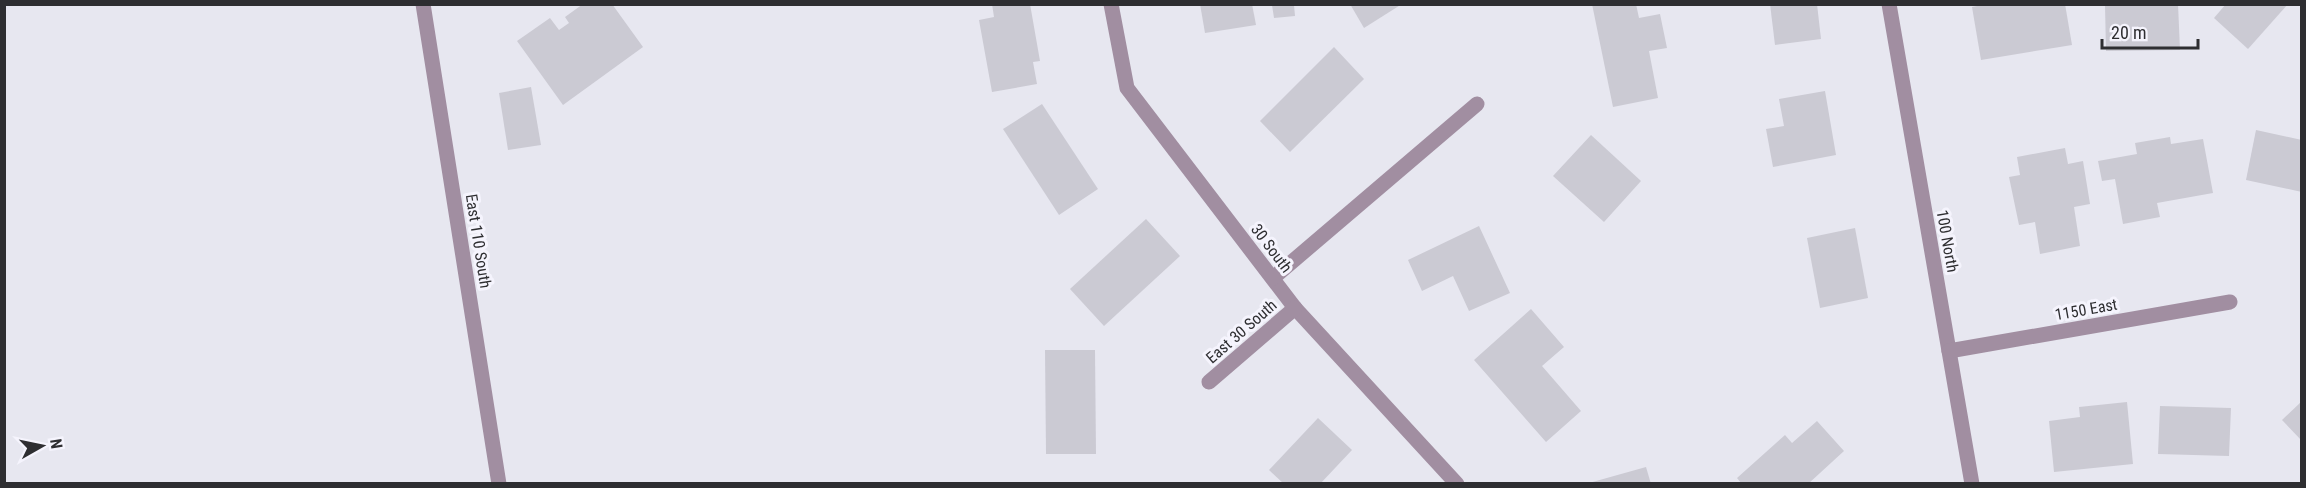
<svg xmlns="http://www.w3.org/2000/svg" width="2306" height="488" font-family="'Roboto Condensed',sans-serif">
<rect width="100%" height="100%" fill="#e7e7f0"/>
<g fill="#cbcad3">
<polygon points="583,4 612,4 643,47 563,105 517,41 550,18 559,30 569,23 565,17"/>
<polygon points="992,4 1030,4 1040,61 1033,62 1037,84 992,92 979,20 994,17"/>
<polygon points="1200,4 1252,4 1256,25 1205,33"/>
<polygon points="1350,4 1402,4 1364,28"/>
<polygon points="1592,4 1636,4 1639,18 1660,14 1667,48 1649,51 1658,98 1613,107"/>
<polygon points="1770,4 1817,4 1821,39 1775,45"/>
<polygon points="1987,4 2065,4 2072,45 1981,60 1972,7"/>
<polygon points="2178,4 2180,50 2106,51 2105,5"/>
<polygon points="2226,4 2288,4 2248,49 2214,18"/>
<polygon points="1272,5 1294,5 1295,16 1274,18"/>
<polygon points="1334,47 1364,79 1290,152 1260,121"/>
<polygon points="531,87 541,145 508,150 499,93"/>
<polygon points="1825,91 1836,155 1773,167 1766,129 1784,126 1779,99"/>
<polygon points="1042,104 1098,189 1059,215 1003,129"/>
<polygon points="2256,130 2302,140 2302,192 2246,180"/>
<polygon points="1591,135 1641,181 1604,222 1553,176"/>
<polygon points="2170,137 2171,144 2203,139 2213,193 2157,203 2160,217 2123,224 2115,179 2102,181 2098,161 2137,154 2135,143"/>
<polygon points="2065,148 2068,164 2083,161 2090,204 2074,207 2080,246 2040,254 2035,222 2019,225 2009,177 2020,175 2017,157"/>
<polygon points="1146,219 1180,256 1104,326 1070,289"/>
<polygon points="1479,226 1510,293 1469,311 1453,276 1422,291 1408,260"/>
<polygon points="1855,228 1868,298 1820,308 1807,238"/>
<polygon points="1531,309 1564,347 1542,366 1581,411 1546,442 1474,360"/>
<polygon points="1045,350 1095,350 1096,454 1046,454"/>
<polygon points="2302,401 2302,441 2282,420"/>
<polygon points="2127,402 2133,464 2054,472 2049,421 2080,417 2079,407"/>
<polygon points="2160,406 2231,408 2229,456 2158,454"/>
<polygon points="1318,418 1352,450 1320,484 1284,484 1269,470"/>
<polygon points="1817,421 1844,451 1808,484 1742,484 1737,478 1785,435 1792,443"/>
<polygon points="1646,467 1651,484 1589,484 1589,483"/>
</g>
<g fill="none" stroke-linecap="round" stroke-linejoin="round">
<g stroke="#a18ea1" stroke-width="15">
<polyline points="423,4 499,484"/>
<polyline points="1111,4 1127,88 1295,308 1457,484"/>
<polyline points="1889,4 1972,484"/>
<polyline points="1273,278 1477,104"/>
<polyline points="1949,351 2230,302"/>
<polyline points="1209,382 1295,308"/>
</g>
</g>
<g text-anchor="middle" stroke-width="6" stroke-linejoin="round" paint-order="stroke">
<g font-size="16" fill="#2e2e31" stroke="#f5f4fd">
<text transform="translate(479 241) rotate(81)" y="6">East 110 South</text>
<text transform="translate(1948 241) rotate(80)" y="6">100 North</text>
<text transform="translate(1272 248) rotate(53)" y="6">30 South</text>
<text transform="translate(2086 309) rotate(-10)" y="6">1150 East</text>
<text transform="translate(1241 331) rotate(-41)" y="6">East 30 South</text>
</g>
</g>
<rect width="2306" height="488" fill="none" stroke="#2e2e31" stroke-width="12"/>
<g transform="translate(42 446) rotate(81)" stroke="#f5f4fd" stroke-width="4.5" paint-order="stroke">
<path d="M0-4.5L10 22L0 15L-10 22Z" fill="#2e2e31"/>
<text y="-9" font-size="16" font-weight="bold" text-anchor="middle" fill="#2e2e31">N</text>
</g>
<path d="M2102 39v9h96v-9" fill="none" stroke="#2e2e31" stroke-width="3"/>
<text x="2111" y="39" font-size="18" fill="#2e2e31" stroke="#f5f4fd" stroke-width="4.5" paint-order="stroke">20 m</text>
</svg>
